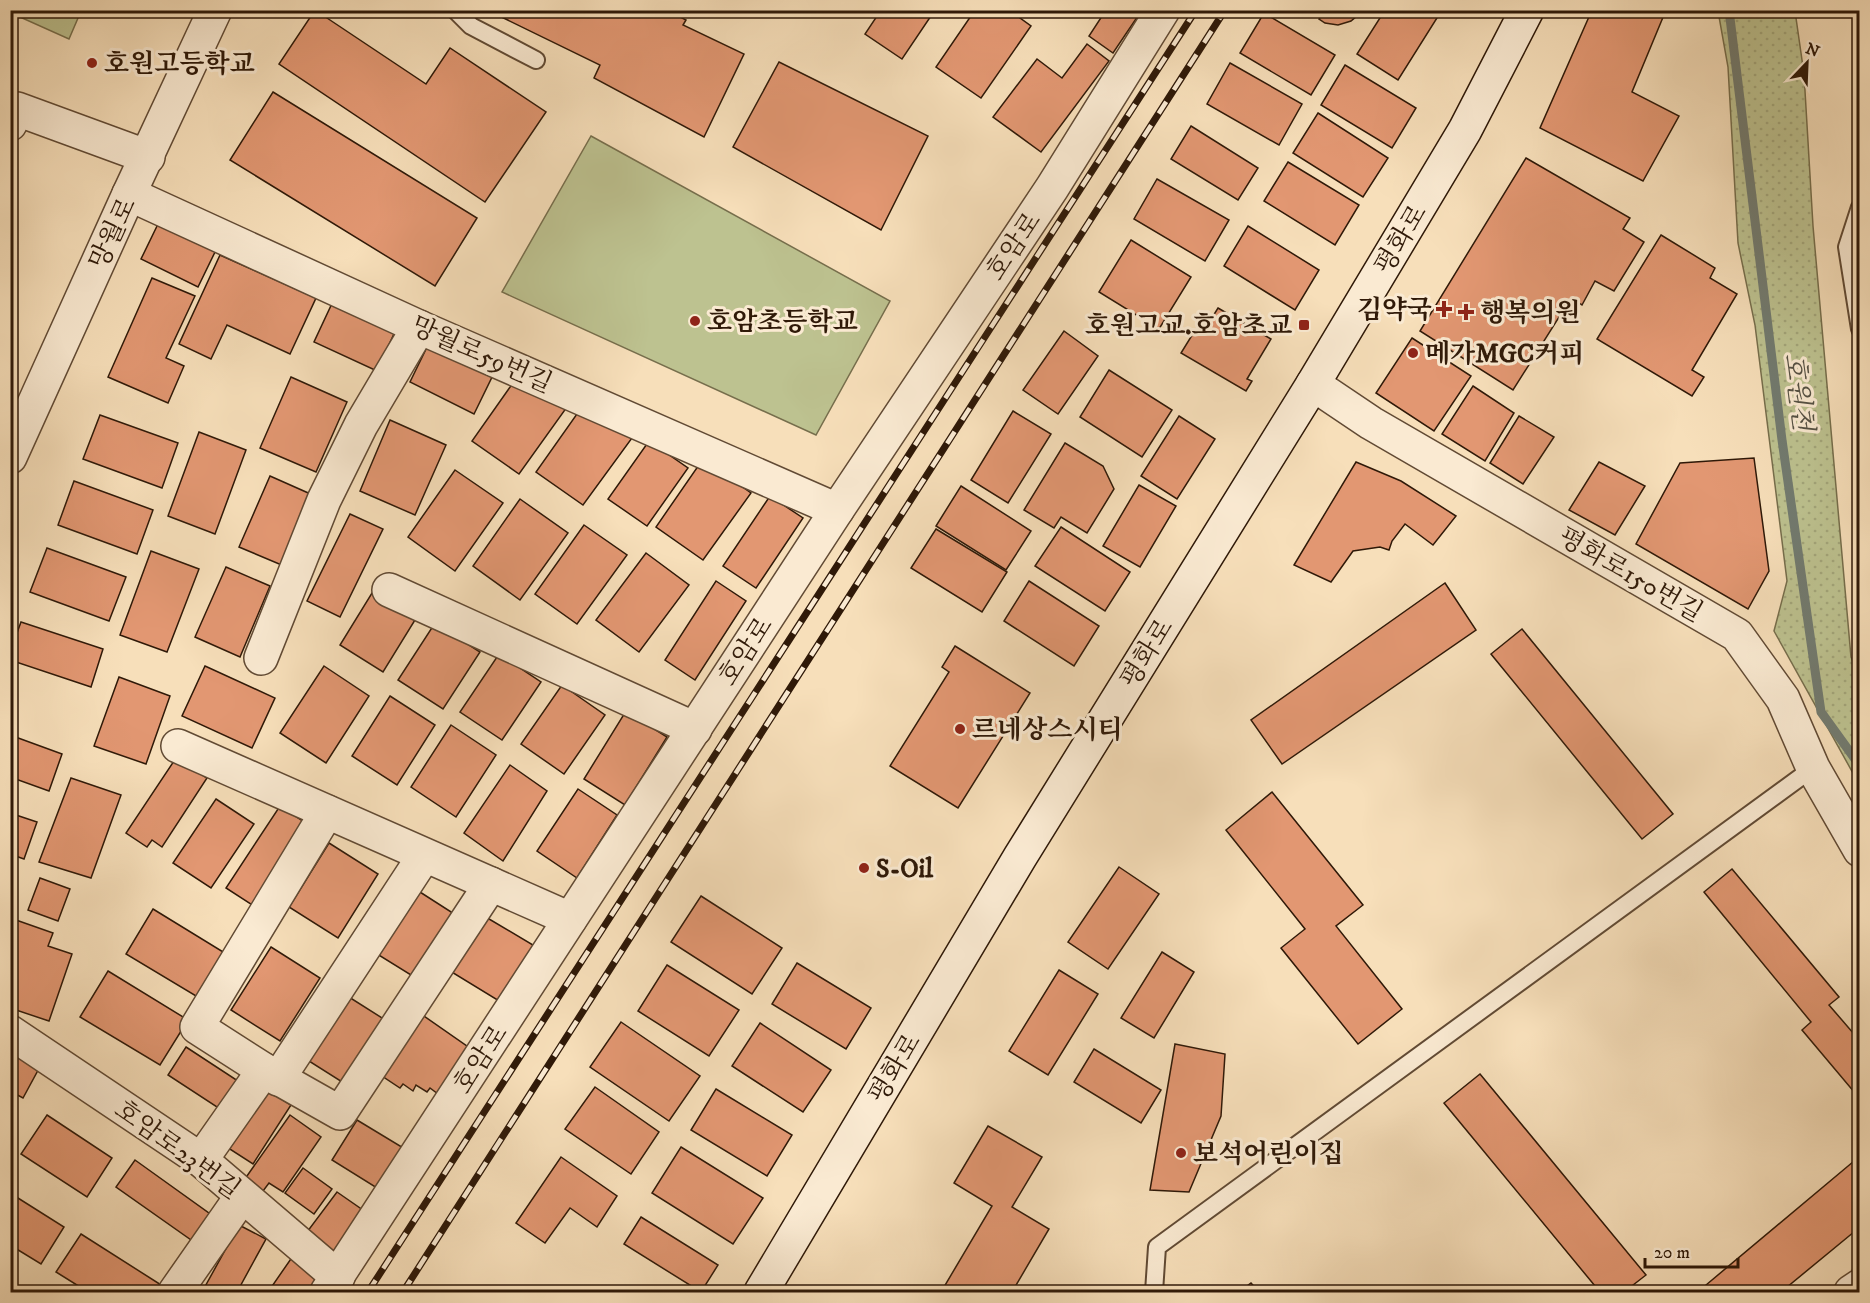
<svg xmlns="http://www.w3.org/2000/svg" width="1870" height="1303" font-family="'IM FELL DW Pica','Noto Serif KR',serif">
<defs>
<pattern id="park-dots" width="8" height="8" patternUnits="userSpaceOnUse" patternTransform="scale(1.5)"><rect width="8" height="8" fill="#bdc290"/><path d="M2 2h.1M6 6h.1" fill="none" stroke="#a3a67b" stroke-width="1.8" stroke-linecap="round"/></pattern>
</defs>
<rect width="100%" height="100%" fill="#f7dfba"/>
<filter id="stains"><feTurbulence type="fractalNoise" baseFrequency=".00333" numOctaves="4"/><feColorMatrix values="0 0 0 0 .2 0 0 0 0 .09 0 0 0 0 .02 0 0 0 .5 -.17"/></filter>
<radialGradient id="worn" r=".72"><stop offset=".6" stop-color="#630" stop-opacity="0"/><stop offset="1" stop-color="#630" stop-opacity=".3"/></radialGradient>
<polygon fill="url(#park-dots)" stroke="#766e4c" stroke-width="1.5" points="1718,11 1795,11 1804,74 1813,226 1851,657 1859,675 1859,784 1774,631 1787,581 1755,325 1738,243 1728,67"/>
<g fill="#bdc290" stroke="#766e4c" stroke-width="1.5">
<polygon points="11,10 81,10 81,11 69,39 11,13"/>
<polygon points="591,136 890,301 816,435 502,292"/>
</g>
<g fill="none" stroke-linecap="round" stroke-linejoin="round">
<polyline stroke="#727b70" stroke-width="9" points="1729,10 1782,440 1821,712 1860,766"/>
</g>
<g fill="#e29772" stroke="#2f1908" stroke-width="1.5">
<polygon points="315,10 426,84 450,48 546,112 485,202 279,64"/>
<polygon points="487,10 683,10 680,17 686,20 683,25 744,54 704,137 594,78 600,65"/>
<polygon points="881,10 935,10 902,59 865,34"/>
<polygon points="975,10 1009,10 1031,26 981,98 936,67"/>
<polygon points="1106,10 1142,10 1113,53 1089,36"/>
<polygon points="1322,10 1364,10 1351,21 1338,25 1325,23 1319,19 1324,12"/>
<polygon points="1385,10 1442,10 1398,80 1357,54"/>
<polygon points="1592,10 1666,10 1632,92 1679,116 1643,181 1540,128"/>
<polygon points="1264,13 1335,55 1311,95 1240,53"/>
<polygon points="1087,44 1109,61 1041,152 993,117 1037,59 1062,78"/>
<polygon points="779,62 928,136 881,230 733,147"/>
<polygon points="1230,63 1302,104 1279,145 1207,104"/>
<polygon points="1345,65 1416,108 1392,148 1321,105"/>
<polygon points="273,92 477,218 435,286 230,160"/>
<polygon points="1318,113 1388,158 1363,197 1293,153"/>
<polygon points="1191,126 1258,168 1238,200 1171,159"/>
<polygon points="1526,158 1630,218 1623,229 1644,242 1614,291 1595,281 1582,305 1571,298 1513,390 1420,331"/>
<polygon points="1288,162 1359,205 1335,245 1264,201"/>
<polygon points="1157,179 1229,220 1205,261 1134,219"/>
<polygon points="159,222 216,250 198,287 141,259"/>
<polygon points="1248,226 1319,270 1295,310 1224,266"/>
<polygon points="1661,235 1715,268 1710,278 1737,294 1692,370 1704,377 1692,396 1597,339"/>
<polygon points="1131,240 1191,277 1159,329 1099,292"/>
<polygon points="220,255 316,298 290,354 227,325 211,359 179,344"/>
<polygon points="152,278 195,296 166,358 184,366 168,403 108,377"/>
<polygon points="335,297 398,325 377,371 314,342"/>
<polygon points="1218,308 1271,339 1247,379 1252,381 1246,391 1181,353 1194,332 1205,329"/>
<polygon points="1064,331 1098,356 1058,414 1023,390"/>
<polygon points="1412,338 1471,376 1434,431 1376,393"/>
<polygon points="430,341 494,373 474,414 410,382"/>
<polygon points="1109,370 1172,410 1142,457 1080,417"/>
<polygon points="520,373 567,407 519,474 472,441"/>
<polygon points="291,377 347,402 316,472 260,448"/>
<polygon points="1473,386 1514,413 1485,461 1442,434"/>
<polygon points="584,404 632,438 583,505 536,472"/>
<polygon points="1013,411 1051,434 1008,503 971,480"/>
<polygon points="100,415 178,443 162,488 83,459"/>
<polygon points="1179,416 1215,439 1177,499 1141,476"/>
<polygon points="1519,416 1554,437 1523,484 1490,463"/>
<polygon points="390,420 446,445 415,515 360,491"/>
<polygon points="199,432 246,450 215,534 168,516"/>
<polygon points="649,441 688,468 647,526 608,499"/>
<polygon points="1065,443 1103,466 1114,489 1087,533 1061,517 1054,528 1024,510"/>
<polygon points="1754,458 1769,571 1748,609 1636,544 1680,463"/>
<polygon points="703,459 751,493 703,560 656,527"/>
<polygon points="1356,462 1401,481 1456,516 1433,545 1405,524 1392,541 1389,550 1380,547 1353,551 1331,582 1294,565"/>
<polygon points="1599,462 1645,486 1615,535 1569,510"/>
<polygon points="455,470 503,503 455,571 408,537"/>
<polygon points="270,476 315,496 284,566 239,547"/>
<polygon points="74,481 153,510 137,554 58,525"/>
<polygon points="1139,485 1176,506 1140,567 1103,546"/>
<polygon points="961,486 1031,531 1006,570 936,526"/>
<polygon points="770,496 803,518 756,588 723,566"/>
<polygon points="520,499 568,533 520,600 473,566"/>
<polygon points="350,514 383,529 340,617 307,601"/>
<polygon points="584,525 627,555 577,624 535,594"/>
<polygon points="1061,527 1130,572 1105,611 1035,566"/>
<polygon points="936,529 1007,572 982,612 911,568"/>
<polygon points="47,548 126,577 109,621 30,592"/>
<polygon points="151,551 199,569 167,652 120,635"/>
<polygon points="646,553 689,585 639,652 596,620"/>
<polygon points="226,567 270,586 240,657 195,637"/>
<polygon points="716,581 746,601 695,680 665,660"/>
<polygon points="1029,581 1099,626 1074,666 1004,621"/>
<polygon points="1445,583 1476,630 1282,764 1251,720"/>
<polygon points="372,593 415,620 383,672 340,645"/>
<polygon points="21,622 103,649 91,687 10,660 10,652"/>
<polygon points="435,623 480,652 443,709 398,680"/>
<polygon points="1522,629 1673,814 1642,839 1491,654"/>
<polygon points="955,646 1030,693 958,808 890,766 949,672 942,667"/>
<polygon points="499,654 541,682 502,740 460,712"/>
<polygon points="205,666 275,698 252,748 182,716"/>
<polygon points="324,666 369,696 326,763 280,733"/>
<polygon points="119,677 170,696 146,764 94,746"/>
<polygon points="562,685 605,715 564,774 521,744"/>
<polygon points="390,696 435,725 397,785 352,756"/>
<polygon points="626,711 667,737 625,805 584,779"/>
<polygon points="451,725 496,755 456,817 411,787"/>
<polygon points="10,735 62,754 49,791 10,777"/>
<polygon points="176,758 207,778 162,847 152,840 147,847 126,833"/>
<polygon points="510,765 547,791 503,861 464,833"/>
<polygon points="71,778 121,795 91,878 39,862"/>
<polygon points="578,789 617,815 577,878 537,851"/>
<polygon points="1272,792 1363,905 1336,926 1402,1009 1358,1044 1281,948 1305,929 1226,830"/>
<polygon points="216,799 254,824 211,888 173,863"/>
<polygon points="280,806 313,828 260,910 226,888"/>
<polygon points="10,813 37,822 24,859 10,854"/>
<polygon points="329,843 378,874 338,938 289,907"/>
<polygon points="1119,867 1159,894 1108,969 1068,942"/>
<polygon points="1732,869 1839,997 1829,1005 1860,1041 1860,1099 1802,1030 1811,1022 1704,892"/>
<polygon points="40,878 70,889 58,921 28,910"/>
<polygon points="409,885 459,917 419,980 369,949"/>
<polygon points="701,896 782,948 752,994 671,942"/>
<polygon points="153,909 233,958 206,1002 126,954"/>
<polygon points="484,916 538,948 504,1004 450,971"/>
<polygon points="16,920 53,933 48,946 72,954 49,1021 10,1008 10,937"/>
<polygon points="271,947 320,978 280,1041 231,1010"/>
<polygon points="1162,952 1194,972 1154,1038 1121,1018"/>
<polygon points="797,963 871,1008 846,1049 772,1004"/>
<polygon points="667,965 739,1010 709,1056 638,1011"/>
<polygon points="1059,970 1098,994 1048,1075 1009,1051"/>
<polygon points="108,971 188,1020 160,1065 80,1017"/>
<polygon points="341,992 390,1023 350,1087 301,1056"/>
<polygon points="421,1014 474,1051 442,1097 430,1088 427,1092 416,1085 413,1091 403,1084 400,1088 379,1074"/>
<polygon points="621,1022 700,1076 669,1121 590,1067"/>
<polygon points="760,1023 831,1070 803,1112 732,1066"/>
<polygon points="10,1043 43,1061 23,1098 10,1091"/>
<polygon points="1175,1044 1225,1054 1221,1116 1189,1192 1150,1190"/>
<polygon points="186,1047 238,1081 220,1109 168,1075"/>
<polygon points="1094,1049 1161,1090 1141,1123 1074,1082"/>
<polygon points="1480,1074 1646,1275 1624,1292 1600,1292 1444,1103"/>
<polygon points="261,1086 291,1105 253,1164 222,1144"/>
<polygon points="595,1087 659,1132 631,1174 565,1129"/>
<polygon points="716,1089 792,1135 767,1176 691,1130"/>
<polygon points="47,1115 112,1158 87,1197 21,1154"/>
<polygon points="290,1115 321,1137 283,1192 269,1183 260,1195 242,1183"/>
<polygon points="357,1120 410,1152 385,1193 332,1160"/>
<polygon points="988,1126 1042,1157 1012,1207 1049,1229 1012,1292 941,1292 992,1206 954,1183"/>
<polygon points="681,1147 763,1198 733,1244 652,1193"/>
<polygon points="1860,1156 1860,1227 1781,1292 1712,1292 1706,1285"/>
<polygon points="561,1157 617,1196 597,1227 570,1208 545,1243 516,1223"/>
<polygon points="135,1160 213,1216 194,1242 116,1187"/>
<polygon points="303,1168 332,1189 314,1214 285,1193"/>
<polygon points="337,1192 370,1215 340,1256 307,1232"/>
<polygon points="10,1193 64,1227 41,1264 10,1245"/>
<polygon points="641,1217 718,1265 701,1292 624,1244"/>
<polygon points="239,1225 266,1239 237,1292 202,1292"/>
<polygon points="81,1234 169,1290 167,1292 88,1292 56,1272"/>
<polygon points="295,1253 330,1276 319,1292 268,1292"/>
<polygon points="1251,1283 1259,1292 1239,1292"/>
</g>
<g fill="none" stroke-linecap="round" stroke-linejoin="round">
<defs>
<g id="service">
<polyline points="455,10 471,26 536,60"/>
<polyline points="1860,207 1847,247 1860,329"/>
<polyline points="1154,1292 1157,1247 1813,768"/>
</g>
<g id="minor">
<polyline points="10,124 17,109 148,157"/>
<polyline points="129,194 419,327 837,510"/>
<polyline points="1313,384 1371,423 1737,635 1783,699 1813,768 1860,850"/>
<polyline points="10,457 129,194 215,10"/>
<polyline points="389,590 695,729"/>
<polyline points="261,658 324,500 361,425 419,327"/>
<polyline points="178,746 570,919"/>
<polyline points="327,812 197,1027 264,1070 340,1113 491,884"/>
<polyline points="10,1032 201,1160 338,1277"/>
<polyline points="278,1079 424,856"/>
<polyline points="201,1160 264,1070"/>
<polyline points="175,1292 242,1196"/>
<polyline points="327,1292 837,510 1052,188 1163,10"/>
<polyline points="1851,1292 1860,1286"/>
</g>
<polyline id="secondary" points="761,1292 1020,857 1313,384 1465,130 1527,10"/>
</defs>
<use href="#service" stroke="#614a34" stroke-width="20"/>
<use href="#minor" stroke="#614a34" stroke-width="36"/>
<use href="#secondary" stroke="#2f1908" stroke-width="36"/>
<use href="#service" stroke="#faead2" stroke-width="16"/>
<use href="#minor" stroke="#faead2" stroke-width="33"/>
<use href="#secondary" stroke="#faead2" stroke-width="33"/>
<defs>
<g id="rail">
<polyline points="368,1292 1196,10"/>
<polyline points="403,1292 1225,10"/>
</g>
</defs>
<use href="#rail" stroke="#2f1908" stroke-width="7"/>
<use href="#rail" stroke="#faead2" stroke-width="4.5" stroke-dasharray="14" stroke-linecap="butt"/>
</g>
<g fill="#8f2418" stroke="#faead2" stroke-width="2">
<circle cx="92" cy="63" r="6"/>
<path d="M1441 300h6v6h6v6h-6v6h-6v-6h-6v-6h6z"/>
<path d="M1463 303h6v6h6v6h-6v6h-6v-6h-6v-6h6z"/>
<circle cx="695" cy="321" r="6"/>
<rect x="1298" y="319" width="12" height="12" rx="3"/>
<circle cx="1413" cy="353" r="6"/>
<circle cx="960" cy="729" r="6"/>
<circle cx="864" cy="868" r="6"/>
<circle cx="1181" cy="1153" r="6"/>
</g>
<g text-anchor="middle" stroke-width="6" stroke-linejoin="round" paint-order="stroke">
<g font-size="26" font-weight="bold" fill="#2f1908" stroke="#faead2" text-anchor="start">
<text x="104" y="72">호원고등학교</text>
<text x="1432" y="318" text-anchor="end">김약국</text>
<text x="1480" y="321">행복의원</text>
<text x="707" y="330">호암초등학교</text>
<text x="1292" y="334" text-anchor="end">호원고교.호암초교</text>
<text x="1425" y="362">메가MGC커피</text>
<text x="972" y="738">르네상스시티</text>
<text x="876" y="877">S-Oil</text>
<text x="1193" y="1162">보석어린이집</text>
</g>
<g font-size="26" fill="#2f1908" stroke="#faead2">
<text transform="translate(112 233) rotate(-65)" y="9">망월로</text>
<text transform="translate(1400 239) rotate(-59)" y="9">평화로</text>
<text transform="translate(1013 246) rotate(-56)" y="9">호암로</text>
<text transform="translate(482 354) rotate(24)" y="9">망월로59번길</text>
<text transform="translate(1631 574) rotate(30)" y="9">평화로150번길</text>
<text transform="translate(745 651) rotate(-57)" y="9">호암로</text>
<text transform="translate(1146 653) rotate(-58)" y="9">평화로</text>
<text transform="translate(480 1059) rotate(-57)" y="9">호암로</text>
<text transform="translate(894 1068) rotate(-59)" y="9">평화로</text>
<text transform="translate(178 1149) rotate(36)" y="9">호암로23번길</text>
</g>
<g font-size="27" font-style="italic" fill="#565245" stroke="#faead2">
<text transform="translate(1799 392) rotate(83)" y="9">호원천</text>
</g>
</g>
<rect width="1870" height="1303" fill="none" stroke="#f7dfba" stroke-width="36"/>
<rect x="12" y="12" width="1846" height="1279" fill="none" stroke="#2f1908" stroke-width="3"/>
<rect x="18" y="18" width="1834" height="1267" fill="none" stroke="#2f1908" stroke-width="1.5"/>
<g transform="translate(1807 63) rotate(23)" stroke="#faead2" stroke-width="4.5" paint-order="stroke">
<path d="M0-4.5L10 22L0 15L-10 22Z" fill="#2f1908"/>
<text y="-9" font-size="16" font-weight="bold" text-anchor="middle" fill="#2f1908">N</text>
</g>
<path d="M1645 1258v9h93v-9" fill="none" stroke="#2f1908" stroke-width="3"/>
<text x="1654" y="1258" font-size="18" fill="#2f1908" stroke="#faead2" stroke-width="4.5" paint-order="stroke">20 m</text>
<rect width="100%" height="100%" filter="url(#stains)"/>
<rect width="100%" height="100%" fill="url(#worn)"/>
</svg>
